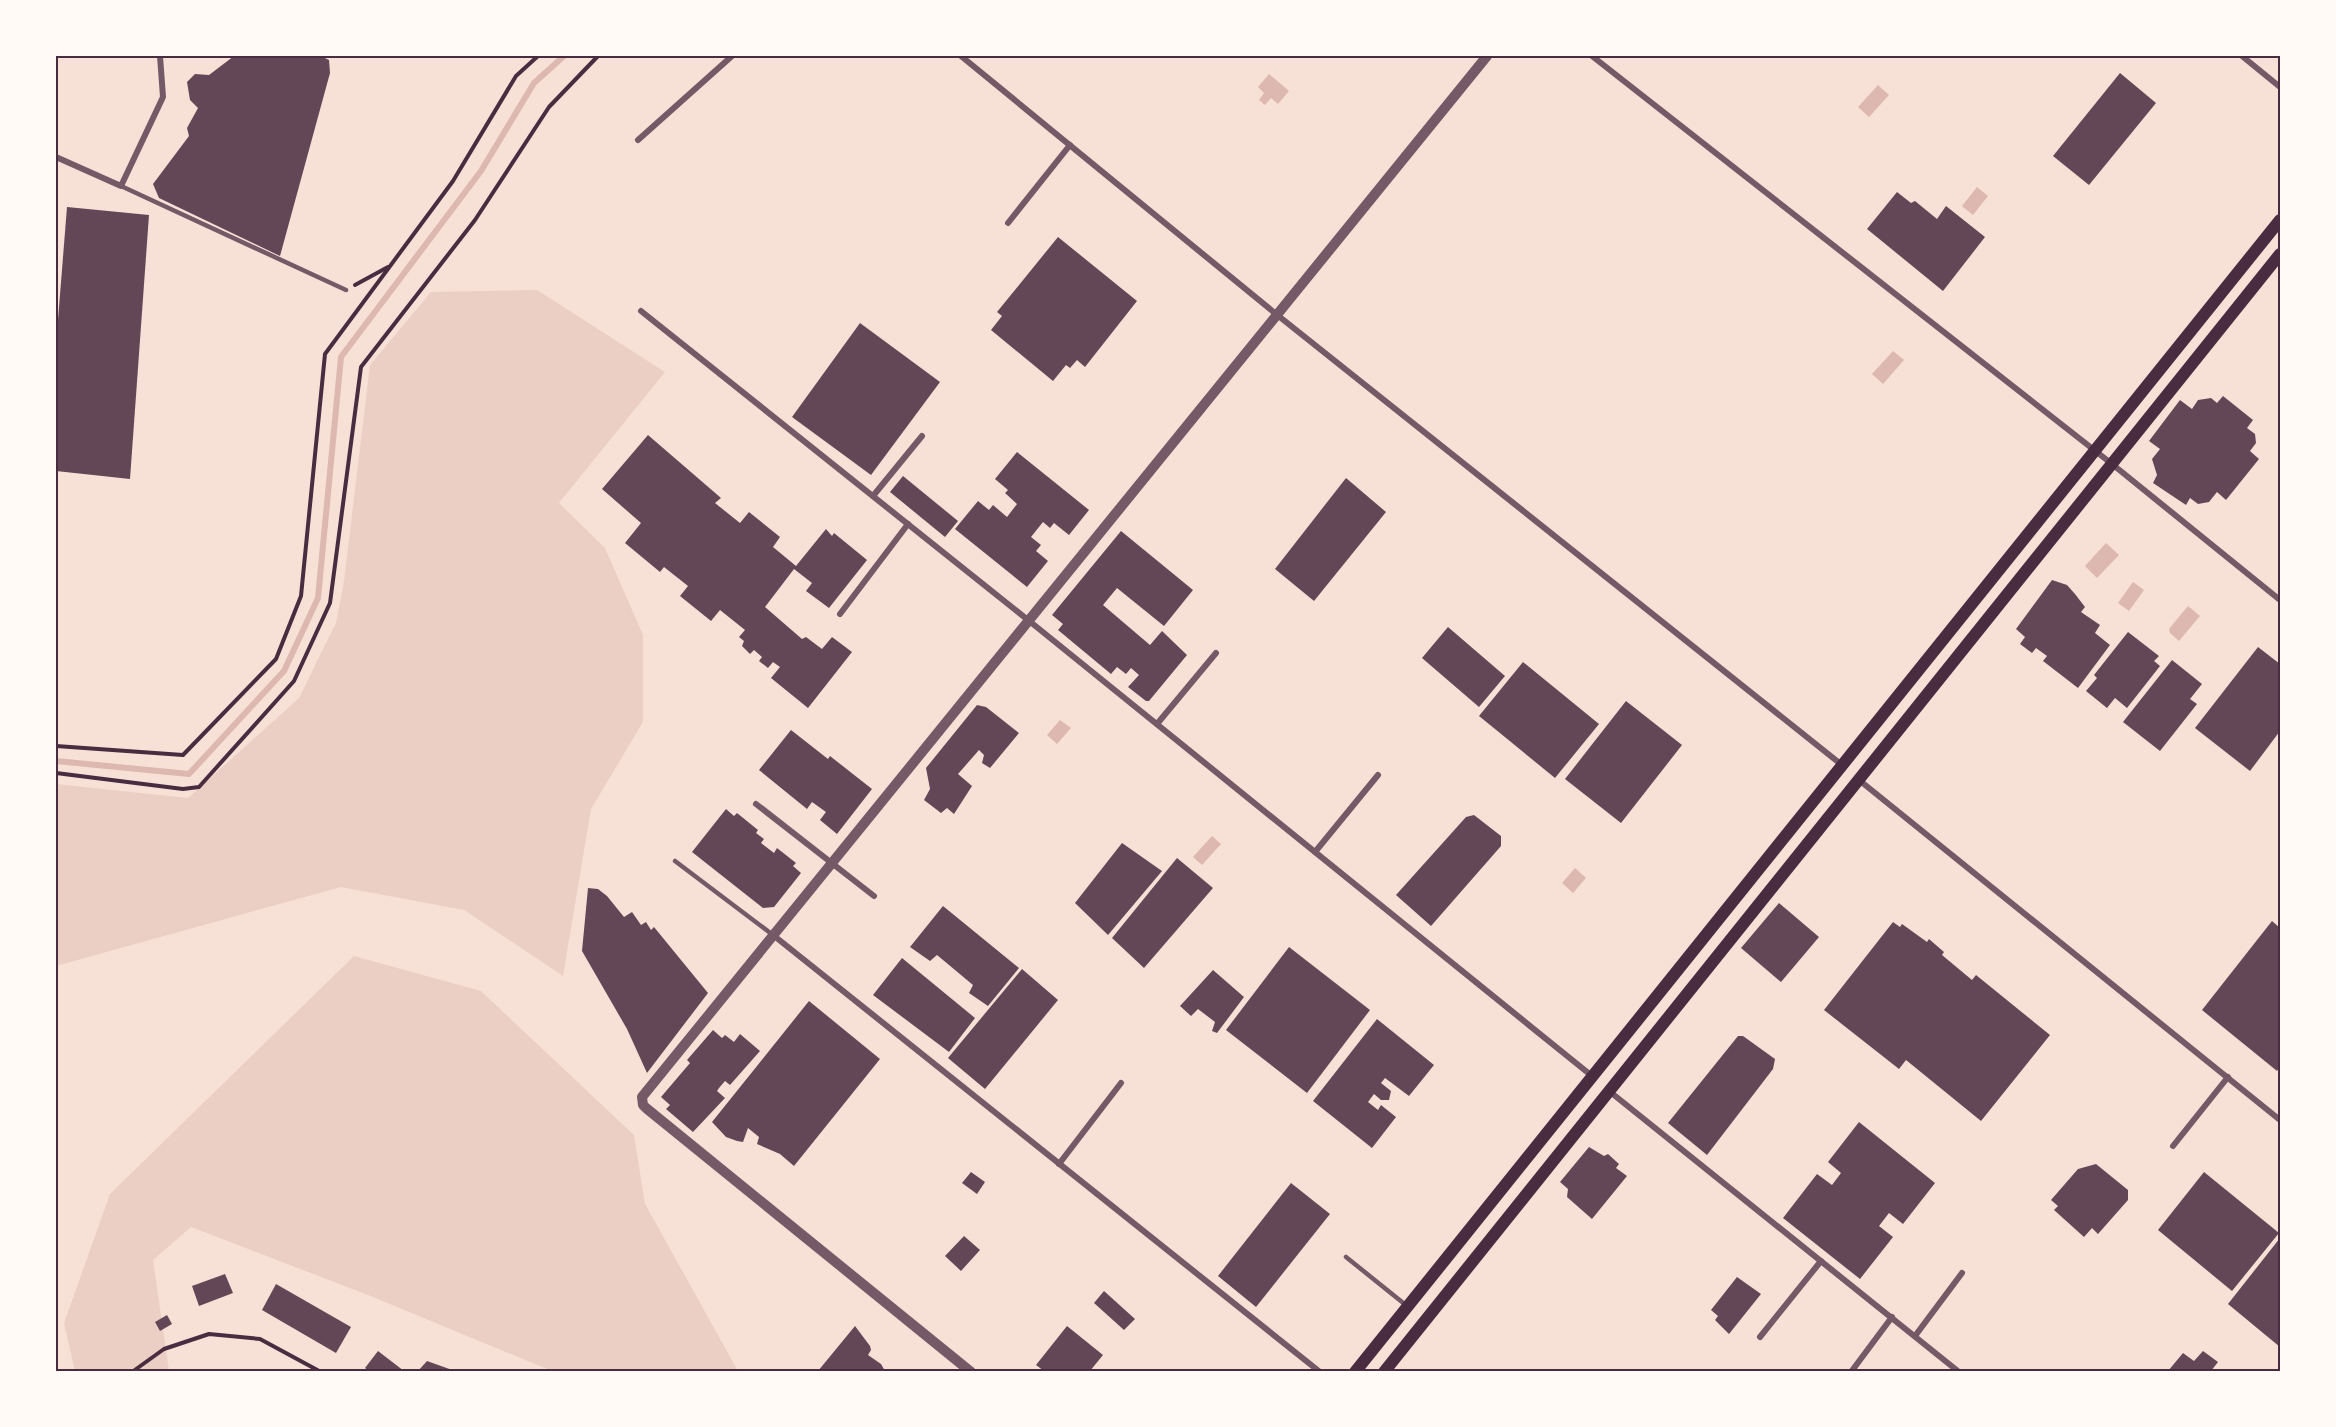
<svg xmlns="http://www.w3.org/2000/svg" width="2336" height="1427" font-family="'IBM Plex Sans',sans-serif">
<rect width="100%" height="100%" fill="#f7e1d7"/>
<g fill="#ebcfc5">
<polygon points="537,290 665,372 559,503 605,548 643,635 643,722 591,809 563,976 464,910 341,887 56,966 56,784 188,798 299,698 336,623 344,581 370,365 431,292"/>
<polygon points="354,956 481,991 634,1135 645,1204 738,1371 552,1371 368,1295 191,1227 153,1260 169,1371 75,1371 64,1323 110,1194"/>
</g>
<g fill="#dcb8b0">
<polygon points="1269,74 1289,91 1278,104 1271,98 1265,105 1259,100 1264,93 1258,87"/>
<polygon points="1878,85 1889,95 1869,117 1858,107"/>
<polygon points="1977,187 1988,196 1973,215 1962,206"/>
<polygon points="1893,351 1904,360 1883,384 1872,374"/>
<polygon points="2106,543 2119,555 2097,578 2085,566"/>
<polygon points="2133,582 2144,590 2129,611 2118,603"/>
<polygon points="2188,606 2200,616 2179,641 2170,633 2169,629"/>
<polygon points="1060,720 1071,728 1057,744 1047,735"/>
<polygon points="1212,836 1221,844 1202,865 1193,857"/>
<polygon points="1575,868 1586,878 1573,893 1562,883"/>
</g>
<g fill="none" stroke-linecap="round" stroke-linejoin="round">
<polyline stroke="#dcb8b0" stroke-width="6" points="56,761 189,774 284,671 318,598 341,357 481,171 534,83 564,56"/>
</g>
<g fill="#644757">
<polygon points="234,56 321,56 329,60 330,73 280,256 159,198 153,184 189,136 187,128 198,108 190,100 187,82 195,74 209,75"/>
<polygon points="2120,73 2156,103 2089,185 2053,156"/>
<polygon points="1897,192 1911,203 1915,201 1937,219 1946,206 1985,237 1943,291 1867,229"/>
<polygon points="67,207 149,215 130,479 56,471 56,345"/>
<polygon points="1058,237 1137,301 1085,367 1077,360 1070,368 1066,365 1053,381 991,330 1002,316 997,312"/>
<polygon points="860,323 940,382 871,475 792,417"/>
<polygon points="2223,396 2253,420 2247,428 2255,434 2256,443 2250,451 2259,459 2226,500 2217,492 2209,502 2198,504 2190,498 2186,505 2153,483 2157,475 2152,459 2160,449 2149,441 2180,400 2192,409 2198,400 2211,398 2217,403"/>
<polygon points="648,435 721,498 715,503 740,523 749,512 780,537 773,547 796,566 826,529 832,536 834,533 867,560 829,608 806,591 812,583 794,569 765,607 802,639 806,637 822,649 832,637 852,652 808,708 771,678 780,667 773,662 768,668 759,661 762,657 754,650 750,654 742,646 744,641 739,637 745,630 720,610 711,621 680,596 688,586 664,567 660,572 625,543 641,523 602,489"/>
<polygon points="1017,452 1089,510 1069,535 1054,523 1050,528 1043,522 1031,537 1041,545 1036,551 1048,561 1027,587 955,529 978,501 989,510 993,505 1007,517 1017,504 1005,493 1008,490 995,479"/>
<polygon points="903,476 958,521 945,537 890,492"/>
<polygon points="1346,478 1386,512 1314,601 1275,569"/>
<polygon points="1121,531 1193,590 1164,626 1117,588 1103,605 1150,645 1162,631 1187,655 1149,701 1146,701 1128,687 1139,675 1131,668 1126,674 1117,667 1111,674 1058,630 1063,624 1052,615"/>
<polygon points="2052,580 2067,585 2075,594 2085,607 2081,612 2100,625 2095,633 2110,645 2078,688 2043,661 2047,656 2036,648 2032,653 2020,644 2025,637 2016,629"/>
<polygon points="1448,627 1505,676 1479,707 1422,658"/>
<polygon points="2128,632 2159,656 2154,661 2160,666 2127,708 2115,698 2107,708 2086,691 2097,678 2094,675"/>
<polygon points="2258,647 2280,664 2280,731 2250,771 2195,728"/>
<polygon points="2172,660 2202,684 2190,699 2197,704 2160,751 2123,722"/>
<polygon points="1523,662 1599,724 1555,778 1479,716"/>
<polygon points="1626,701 1682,745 1621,823 1565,779"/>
<polygon points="977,705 986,707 1019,733 990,768 982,763 984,755 979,750 958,774 972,786 954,814 947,808 941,813 924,800 930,789 926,768"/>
<polygon points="791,730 828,759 830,756 872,789 837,834 820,820 826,812 812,802 807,809 759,770"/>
<polygon points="726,809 734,816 737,813 758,830 756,833 764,839 761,843 774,853 777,848 796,863 793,866 801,873 774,907 763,908 692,852"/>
<polygon points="1474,815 1501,836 1501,846 1431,926 1396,895 1466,817"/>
<polygon points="1122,843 1162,871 1108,935 1075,903"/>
<polygon points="1177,858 1213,888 1144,968 1112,938"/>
<polygon points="588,888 598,889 607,896 624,917 632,912 641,925 646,922 651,930 654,927 708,993 647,1073 627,1029 582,951"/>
<polygon points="1779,903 1819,937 1781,982 1741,948"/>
<polygon points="943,906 1019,968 988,1006 969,993 973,985 937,955 930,961 910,947"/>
<polygon points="2272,921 2280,928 2280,1066 2277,1071 2202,1010"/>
<polygon points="1893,922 1900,927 1902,924 1927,942 1929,939 1944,952 1942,955 1972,980 1976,975 2050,1035 1981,1121 1906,1060 1899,1069 1824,1010"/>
<polygon points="1289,947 1370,1010 1307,1093 1226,1030"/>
<polygon points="902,958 975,1018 949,1052 873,995"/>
<polygon points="1022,969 1058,1000 985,1089 948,1058"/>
<polygon points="1213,970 1244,997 1217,1033 1212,1031 1215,1022 1198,1009 1191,1016 1180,1006"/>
<polygon points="809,1001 880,1059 794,1166 780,1154 757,1144 759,1137 748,1128 743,1142 737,1141 726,1137 712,1122"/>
<polygon points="1377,1019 1434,1065 1409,1096 1385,1078 1381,1083 1391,1091 1389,1100 1381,1100 1374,1094 1368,1102 1378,1110 1381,1105 1396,1117 1372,1148 1313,1101"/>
<polygon points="713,1030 722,1038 725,1035 734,1042 740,1034 760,1051 730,1085 725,1081 719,1088 717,1091 725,1098 693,1132 666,1109 670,1105 661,1097 690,1063 687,1060"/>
<polygon points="1738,1036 1743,1036 1775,1059 1773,1069 1707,1155 1668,1123"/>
<polygon points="1859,1122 1935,1183 1903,1224 1889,1213 1879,1226 1893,1237 1860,1279 1783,1218 1817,1174 1832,1185 1841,1173 1828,1162"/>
<polygon points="1589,1147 1604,1156 1608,1154 1619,1164 1616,1168 1627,1176 1592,1219 1567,1197 1568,1189 1560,1182"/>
<polygon points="2096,1164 2128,1190 2128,1200 2098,1234 2092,1228 2084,1237 2054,1210 2058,1206 2051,1200 2078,1169"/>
<polygon points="971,1172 985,1182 977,1194 962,1183"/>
<polygon points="2204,1172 2279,1233 2232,1291 2158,1230"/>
<polygon points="1291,1183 1330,1214 1256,1307 1218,1276"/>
<polygon points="964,1236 980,1250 961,1271 945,1256"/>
<polygon points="2280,1238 2280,1347 2228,1304"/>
<polygon points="225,1274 233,1293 199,1306 192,1286"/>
<polygon points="1737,1277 1761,1294 1729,1334 1715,1320 1718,1316 1711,1310"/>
<polygon points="276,1284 351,1327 336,1353 262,1310"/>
<polygon points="1104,1291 1135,1319 1124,1330 1094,1303"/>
<polygon points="167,1315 172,1324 160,1331 155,1322"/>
<polygon points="855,1326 870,1346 871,1350 868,1355 881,1364 885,1371 818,1371"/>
<polygon points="1067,1326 1103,1355 1090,1371 1044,1371 1036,1365"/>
<polygon points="378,1351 404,1371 369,1371 365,1368"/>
<polygon points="2203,1351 2218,1362 2211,1371 2168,1371 2183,1353 2194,1361"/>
<polygon points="427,1361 455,1371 418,1371"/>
</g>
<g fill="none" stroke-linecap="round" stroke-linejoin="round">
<g stroke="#4a2c40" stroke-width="4">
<polyline points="355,285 388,267"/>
<polyline points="56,746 183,755 276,659 301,596 325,354 453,181 516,76 538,56"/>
<polyline points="56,773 183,789 199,787 294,681 330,603 361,367 475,220 549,107 598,56"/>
<polyline points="132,1372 164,1349 209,1334 260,1339 321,1372"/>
</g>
<g stroke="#755966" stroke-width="4.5">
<polyline points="121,186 346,290"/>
<polyline points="675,861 773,935"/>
<polyline points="1346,1257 1407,1306"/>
</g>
<g stroke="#755966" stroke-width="6">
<polyline points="961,56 1276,314 1842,765"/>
<polyline points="1592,56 2112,464 2280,600"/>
<polyline points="2242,56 2280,87"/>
<polyline points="638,140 732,56"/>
<polyline points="56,157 121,186 163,97 160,56"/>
<polyline points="1008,223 1070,145"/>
<polyline points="641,311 1028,620 1592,1076"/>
<polyline points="873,496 922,436"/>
<polyline points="840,614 908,524"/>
<polyline points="1157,724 1216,653"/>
<polyline points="1859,780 2280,1120"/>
<polyline points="756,804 874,896"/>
<polyline points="1315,852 1378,775"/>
<polyline points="773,935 1320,1372"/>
<polyline points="1609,1091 1959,1372"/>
<polyline points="2173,1146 2228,1077"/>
<polyline points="1059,1164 1121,1083"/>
<polyline points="1915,1336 1962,1273"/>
<polyline points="1760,1337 1821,1261"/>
<polyline points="1851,1372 1892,1317"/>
</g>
<polyline stroke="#755966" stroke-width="10" points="971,1372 646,1108 643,1105 642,1097 1487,56"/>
<g stroke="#4a2c40" stroke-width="12">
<polyline points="1355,1372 2280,220"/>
<polyline points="1384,1372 2280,254"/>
</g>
</g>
<rect width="2336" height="1427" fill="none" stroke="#fffaf5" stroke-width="114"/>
<rect x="57" y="57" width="2222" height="1313" fill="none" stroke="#4a2c40" stroke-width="2"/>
</svg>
